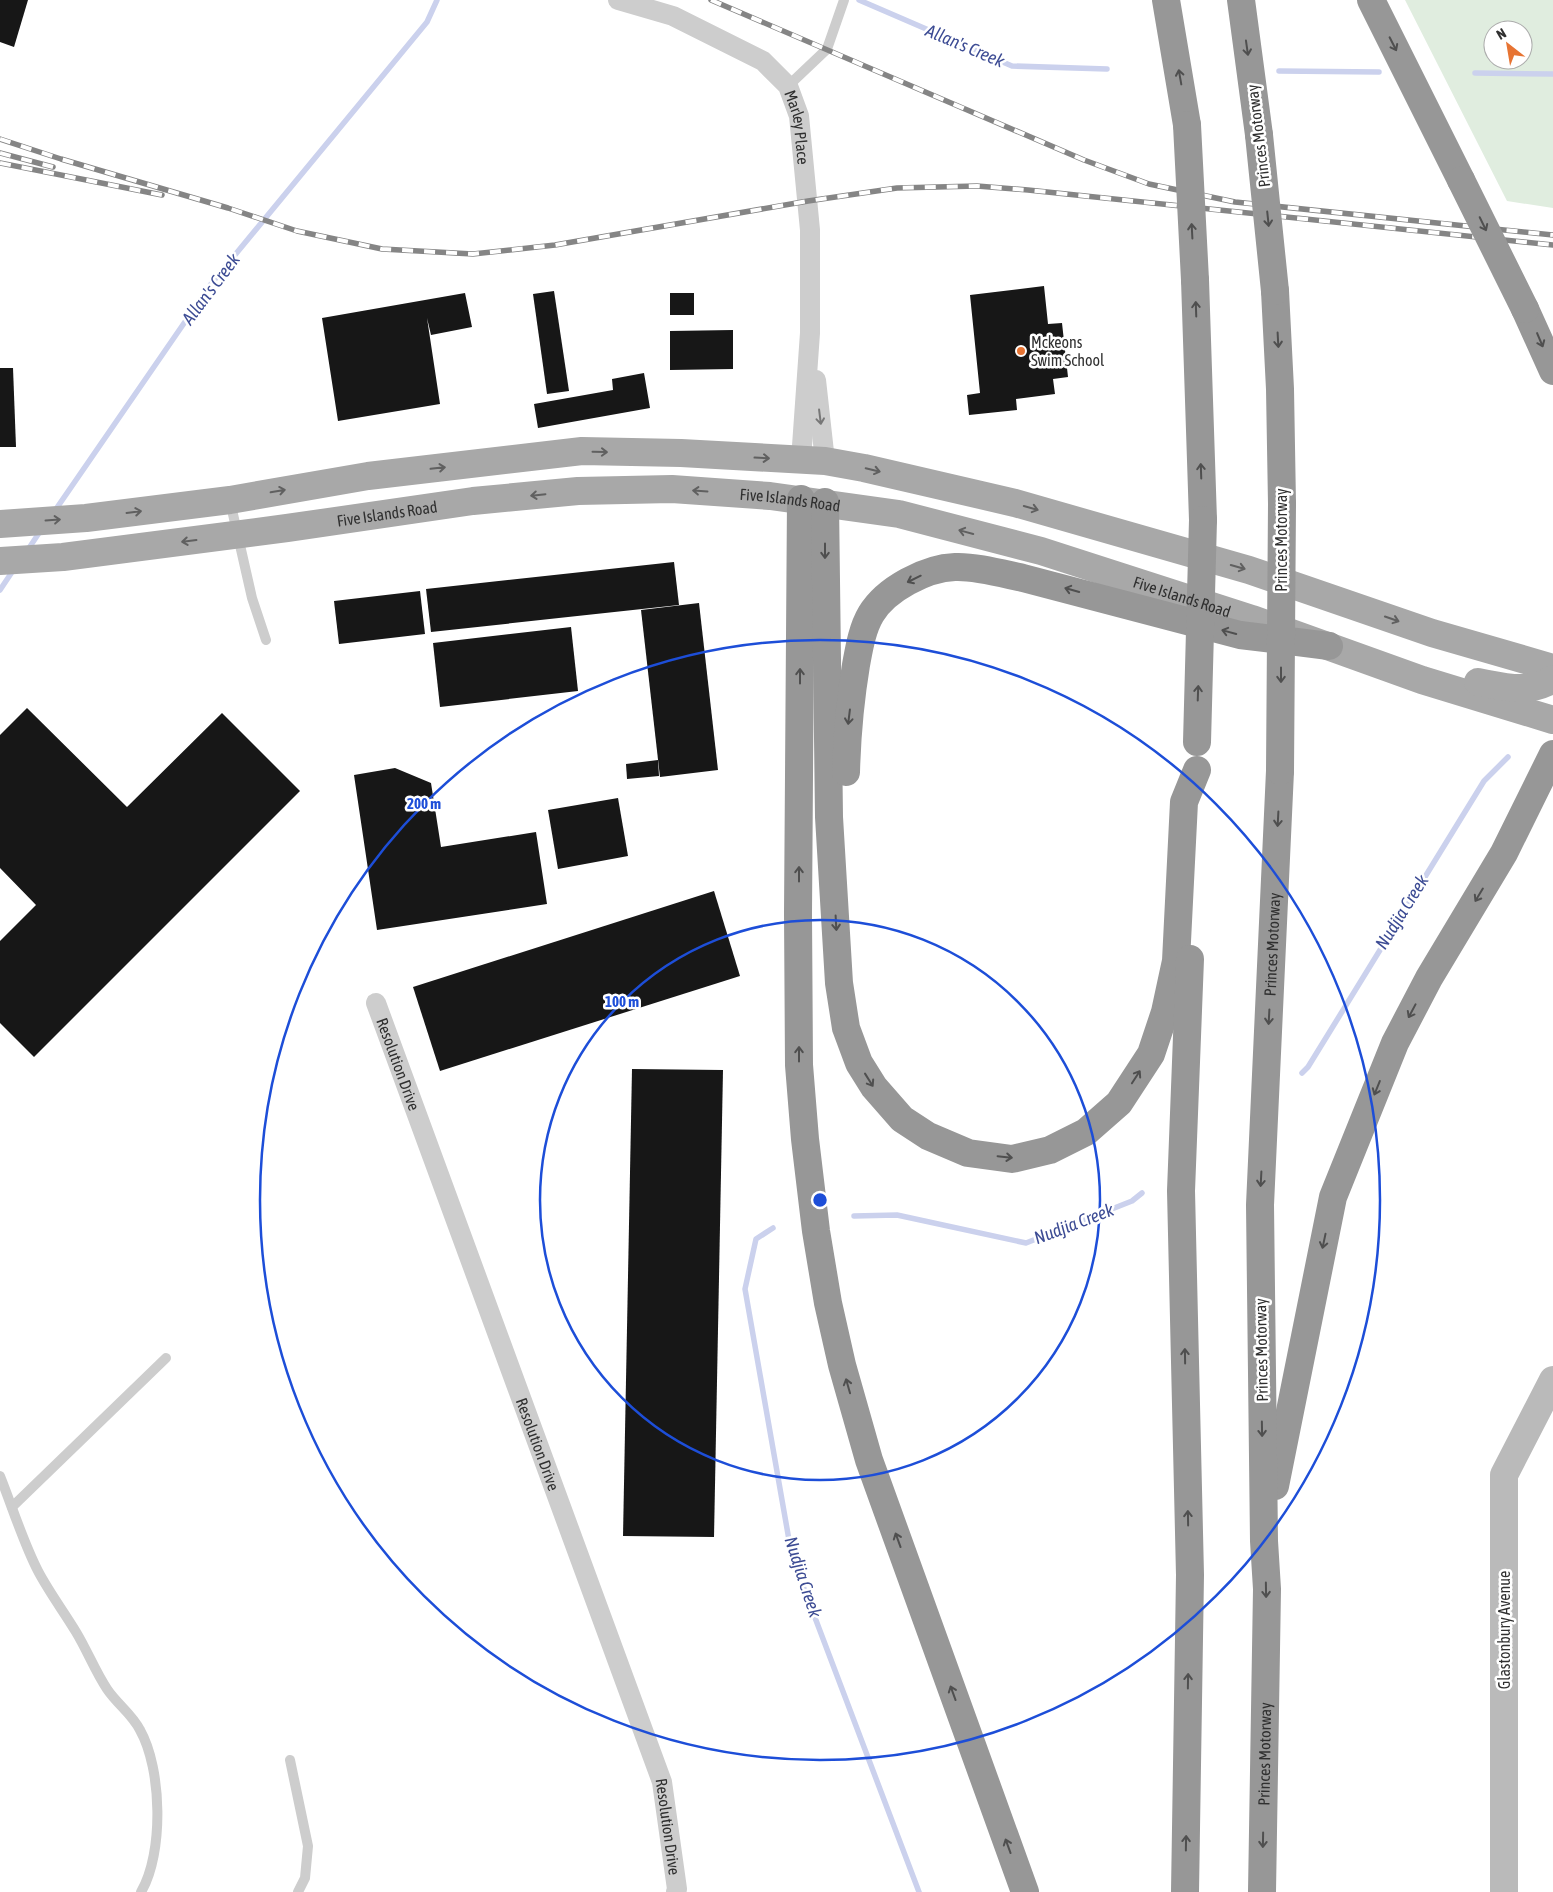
<svg xmlns="http://www.w3.org/2000/svg" width="1553" height="1892" font-family="'Asap Condensed',sans-serif">
<rect width="100%" height="100%" fill="#fff"/>
<path fill="#e0eddf" fill-rule="evenodd" d="M1405,0H1553V208L1507,201ZM1493,30H1523V60H1493Z"/>
<g fill="none" stroke-linecap="round" stroke-linejoin="round">
<g stroke="#cbd1ed" stroke-width="5.5">
<polyline points="859,0 1012,66 1107,69"/>
<polyline points="1279,71 1379,72"/>
<polyline points="1475,73 1553,74"/>
<polyline points="54,512 211,284 427,22 437,0"/>
<polyline points="27,551 41,530"/>
<polyline points="0,590 14,569"/>
<polyline points="1302,1073 1308,1067 1484,781 1508,757"/>
<polyline points="854,1216 897,1215 1026,1243 1132,1201 1142,1193"/>
<polyline points="773,1228 756,1239 745,1289 792,1557 919,1892"/>
</g>
</g>
<g fill="#171717">
<polygon points="0,0 28,0 14,47 0,42"/>
<polygon points="1044,286 1048,324 1062,323 1068,377 1053,379 1055,394 1016,399 1017,410 969,415 967,395 980,393 970,295"/>
<polygon points="554,291 569,391 547,394 533,294"/>
<polygon points="465,293 472,327 431,335 427,318 440,404 338,421 322,318"/>
<rect x="670" y="293" width="24" height="22"/>
<polygon points="733,330 733,369 670,370 670,331"/>
<polygon points="0,368 13,368 16,447 0,447"/>
<polygon points="644,373 650,408 538,428 534,404 613,390 612,379"/>
<polygon points="674,562 679,605 431,632 426,589"/>
<polygon points="420,591 425,634 339,644 334,601"/>
<polygon points="699,603 718,770 660,777 641,610"/>
<polygon points="571,627 578,691 440,707 433,643"/>
<polygon points="27,708 127,807 222,713 300,791 34,1057 0,1023 0,941 36,905 0,868 0,735"/>
<polygon points="658,760 659,776 627,779 626,764"/>
<polygon points="395,768 431,783 441,847 536,832 547,904 377,930 354,775"/>
<polygon points="618,798 628,856 558,869 548,810"/>
<polygon points="714,891 740,976 440,1071 413,987"/>
<polygon points="632,1069 723,1070 714,1537 623,1536"/>
</g>
<g fill="none" stroke-linecap="round" stroke-linejoin="round">
<g stroke="#cdcdcd" stroke-width="10">
<polyline points="788,86 827,49 844,0"/>
<polyline points="230,501 252,598 266,640"/>
<path d="M0,1476C12,1506 23,1542 38,1571C49,1592 64,1612 76,1632C87,1650 95,1671 107,1689C117,1704 132,1714 140,1730C162,1769 164,1853 141,1892"/>
<polyline points="12,1507 166,1358"/>
<polyline points="290,1760 308,1846 305,1878 298,1892"/>
</g>
<g stroke="#cdcdcd" stroke-width="20">
<path id="s1" d="M618,0L673,16L763,61L788,86L799,116L810,230V333L801,460"/>
<polyline points="816,380 825,461"/>
<path id="s2" d="M376,1003L662,1782L677,1889L676,1892"/>
</g>
<polyline stroke="#bababa" stroke-width="28" points="1504,1892 1504,1475 1553,1380"/>
<g stroke="#a8a8a8" stroke-width="28">
<polyline points="0,524 86,518 230,500 368,476 582,451 681,453 825,461 864,468 1015,503 1249,570 1432,633 1553,668"/>
<path id="s3" d="M0,561L63,557L287,528L473,501L578,491L672,489L770,496L899,514L1041,551L1252,619L1422,680L1553,720"/>
<path d="M1478,682C1505,687 1529,694 1553,679"/>
</g>
<g stroke="#979797" stroke-width="28">
<polyline points="1166,0 1187,125"/>
<polyline points="1241,0 1259,135"/>
<polyline points="1371,0 1461,180"/>
<polyline points="1195,280 1203,520"/>
<polyline points="1275,291 1280,389 1282,504"/>
<polyline points="1525,309 1553,371"/>
<polyline points="801,499 798,914 799,1065 805,1139 816,1231 828,1303 842,1365 869,1460 1025,1892"/>
<polyline points="825,502 829,817 839,983 846,1028 859,1063 874,1087 902,1119 928,1136 968,1153 1012,1159 1050,1150 1086,1132 1119,1103 1151,1054 1165,1012 1176,961 1184,802 1197,770"/>
<path d="M846,772C847,736 850,701 856,665C859,649 862,629 871,614C886,589 926,568 955,567C975,566 1004,574 1023,578L1240,635L1329,646"/>
<polyline points="1275,1486 1333,1197 1395,1043 1429,978 1504,853 1553,754"/>
<polyline points="1185,1892 1190,1575 1181,1191 1190,959"/>
<path id="s4" d="M1262,1892L1267,1589L1264,1541L1260,1205L1280,771"/>
</g>
<defs>
<g id="rail">
<polyline points="711,0 1084,160 1149,184 1235,202 1553,235"/>
<polyline points="0,139 61,159 228,208 297,231 382,249 473,254 555,245 808,201 897,188 977,186 1028,190 1553,245"/>
<polyline points="0,153 53,167"/>
<polyline points="0,163 162,195"/>
</g>
</defs>
<use href="#rail" stroke="#858585" stroke-width="5.5"/>
<use href="#rail" stroke="#fff" stroke-width="4" stroke-dasharray="11" stroke-linecap="butt"/>
<g stroke="#979797" stroke-width="28">
<polyline points="1187,125 1195,280"/>
<polyline points="1259,135 1275,291"/>
<polyline points="1461,180 1525,309"/>
<polyline points="1197,742 1203,520"/>
<polyline points="1280,771 1282,504"/>
</g>
</g>
<defs><path id="oneway-shaft" d="M-6 0H5M1.5-3L5.5 0L1.5 3" fill="none" stroke-width="1.6" stroke-linecap="round" stroke-linejoin="round" transform="scale(1.25)"/></defs>
<g stroke="#4f4f4f">
<use href="#oneway-shaft" transform="translate(1393 44) rotate(63)"/>
<use href="#oneway-shaft" transform="translate(1247 48) rotate(82)"/>
<use href="#oneway-shaft" transform="translate(1180 77) rotate(-100)"/>
<use href="#oneway-shaft" transform="translate(1268 219) rotate(84)"/>
<use href="#oneway-shaft" transform="translate(1483 224) rotate(64)"/>
<use href="#oneway-shaft" transform="translate(1192 231) rotate(-93)"/>
<use href="#oneway-shaft" transform="translate(1196 309) rotate(-92)"/>
<use href="#oneway-shaft" transform="translate(1278 340) rotate(87)"/>
<use href="#oneway-shaft" transform="translate(1540 340) rotate(67)"/>
<use href="#oneway-shaft" transform="translate(1201 471) rotate(-92)"/>
<use href="#oneway-shaft" transform="translate(825 551) rotate(90)"/>
<use href="#oneway-shaft" transform="translate(914 579) rotate(154)"/>
<use href="#oneway-shaft" transform="translate(1072 590) rotate(-164)"/>
<use href="#oneway-shaft" transform="translate(1229 632) rotate(-165)"/>
<use href="#oneway-shaft" transform="translate(1281 675) rotate(90)"/>
<use href="#oneway-shaft" transform="translate(800 676) rotate(-90)"/>
<use href="#oneway-shaft" transform="translate(1198 693) rotate(-88)"/>
<use href="#oneway-shaft" transform="translate(849 717) rotate(97)"/>
<use href="#oneway-shaft" transform="translate(1278 819) rotate(93)"/>
<use href="#oneway-shaft" transform="translate(799 874) rotate(-90)"/>
<use href="#oneway-shaft" transform="translate(1479 895) rotate(121)"/>
<use href="#oneway-shaft" transform="translate(836 923) rotate(87)"/>
<use href="#oneway-shaft" transform="translate(1412 1011) rotate(118)"/>
<use href="#oneway-shaft" transform="translate(1269 1017) rotate(93)"/>
<use href="#oneway-shaft" transform="translate(799 1054) rotate(-90)"/>
<use href="#oneway-shaft" transform="translate(1136 1077) rotate(-57)"/>
<use href="#oneway-shaft" transform="translate(869 1080) rotate(58)"/>
<use href="#oneway-shaft" transform="translate(1377 1088) rotate(112)"/>
<use href="#oneway-shaft" transform="translate(1005 1157) rotate(6)"/>
<use href="#oneway-shaft" transform="translate(1261 1179) rotate(93)"/>
<use href="#oneway-shaft" transform="translate(1324 1241) rotate(102)"/>
<use href="#oneway-shaft" transform="translate(1185 1356) rotate(-91)"/>
<use href="#oneway-shaft" transform="translate(848 1386) rotate(-106)"/>
<use href="#oneway-shaft" transform="translate(1262 1429) rotate(89)"/>
<use href="#oneway-shaft" transform="translate(1188 1518) rotate(-91)"/>
<use href="#oneway-shaft" transform="translate(898 1540) rotate(-110)"/>
<use href="#oneway-shaft" transform="translate(1266 1590) rotate(89)"/>
<use href="#oneway-shaft" transform="translate(1188 1681) rotate(-89)"/>
<use href="#oneway-shaft" transform="translate(953 1693) rotate(-110)"/>
<use href="#oneway-shaft" transform="translate(1263 1840) rotate(91)"/>
<use href="#oneway-shaft" transform="translate(1186 1843) rotate(-89)"/>
<use href="#oneway-shaft" transform="translate(1008 1846) rotate(-110)"/>
</g>
<use stroke="#777" href="#oneway-shaft" transform="translate(820 417) rotate(83)"/>
<g stroke="#606060">
<use href="#oneway-shaft" transform="translate(600 452) rotate(1)"/>
<use href="#oneway-shaft" transform="translate(762 458) rotate(3)"/>
<use href="#oneway-shaft" transform="translate(438 468) rotate(-6)"/>
<use href="#oneway-shaft" transform="translate(873 470) rotate(13)"/>
<use href="#oneway-shaft" transform="translate(278 491) rotate(-10)"/>
<use href="#oneway-shaft" transform="translate(700 491) rotate(-176)"/>
<use href="#oneway-shaft" transform="translate(538 495) rotate(174)"/>
<use href="#oneway-shaft" transform="translate(1031 508) rotate(16)"/>
<use href="#oneway-shaft" transform="translate(134 512) rotate(-7)"/>
<use href="#oneway-shaft" transform="translate(53 520) rotate(-4)"/>
<use href="#oneway-shaft" transform="translate(966 532) rotate(-165)"/>
<use href="#oneway-shaft" transform="translate(189 541) rotate(173)"/>
<use href="#oneway-shaft" transform="translate(1238 567) rotate(16)"/>
<use href="#oneway-shaft" transform="translate(1392 619) rotate(19)"/>
</g>
<g fill="none" stroke="#1d4ed8" stroke-width="2.5">
<circle cx="820" cy="1200" r="280"/>
<circle cx="820" cy="1200" r="560"/>
</g>
<circle fill="#e77433" stroke="#fff" stroke-width="2" cx="1021" cy="351" r="5"/>
<g text-anchor="middle" stroke-width="5" stroke-linejoin="round" paint-order="stroke">
<g font-size="16" fill="#303030" stroke="#fff">
<text dy="6" stroke="none"><textPath href="#s1" startOffset="236">Marley Place</textPath></text>
<text transform="translate(1258 136) rotate(-97)" y="6">Princes Motorway</text>
<text dy="6" stroke="none"><textPath href="#s3" startOffset="795">Five Islands Road</textPath></text>
<text dy="6" stroke="none"><textPath href="#s3" startOffset="390">Five Islands Road</textPath></text>
<text transform="translate(1281 540) rotate(-90)" y="6">Princes Motorway</text>
<text dy="6" stroke="none"><textPath href="#s3" startOffset="1200">Five Islands Road</textPath></text>
<text dy="6" stroke="none"><textPath href="#s4" startOffset="948">Princes Motorway</textPath></text>
<text dy="6" stroke="none"><textPath href="#s2" startOffset="65">Resolution Drive</textPath></text>
<text transform="translate(1261 1350) rotate(-91)" y="6">Princes Motorway</text>
<text dy="6" stroke="none"><textPath href="#s2" startOffset="470">Resolution Drive</textPath></text>
<text transform="translate(1504 1630) rotate(-90)" y="6">Glastonbury Avenue</text>
<text dy="6" stroke="none"><textPath href="#s4" startOffset="138">Princes Motorway</textPath></text>
<text dy="6" stroke="none"><textPath href="#s2" startOffset="875">Resolution Drive</textPath></text>
</g>
<g font-size="16" fill="#303030" stroke="#fff" text-anchor="start">
<text x="1031" y="348">Mckeons<tspan x="1031" dy="18">Swim School</tspan></text>
</g>
<g font-size="18" font-style="italic" fill="#3d4c94" stroke="#fff">
<text transform="translate(965 46) rotate(23)" y="6">Allan's Creek</text>
<text transform="translate(211 289) rotate(-53)" y="6">Allan's Creek</text>
<text transform="translate(1402 912) rotate(-58)" y="6">Nudjia Creek</text>
<text transform="translate(1074 1224) rotate(-21)" y="6">Nudjia Creek</text>
<text transform="translate(803 1577) rotate(72)" y="6">Nudjia Creek</text>
</g>
</g>
<circle cx="820" cy="1200" r="8" fill="#1d4ed8" stroke="#fff" stroke-width="2.5"/>
<g font-size="15" text-anchor="middle" font-weight="bold" fill="#1d4ed8" stroke="#fff" stroke-width="5" stroke-linejoin="round" paint-order="stroke">
<text x="424" y="809">200 m</text>
<text x="622" y="1007">100 m</text>
</g>
<g transform="translate(1508 45) rotate(329)"><circle r="24" fill="#ffffff" stroke="#acacac"/>
<path d="M0-4L9 19L0 12L-9 19Z" fill="#e77433"/>
<text y="-8" font-size="14" font-weight="bold" text-anchor="middle" fill="#303030">N</text>
</g>
</svg>
